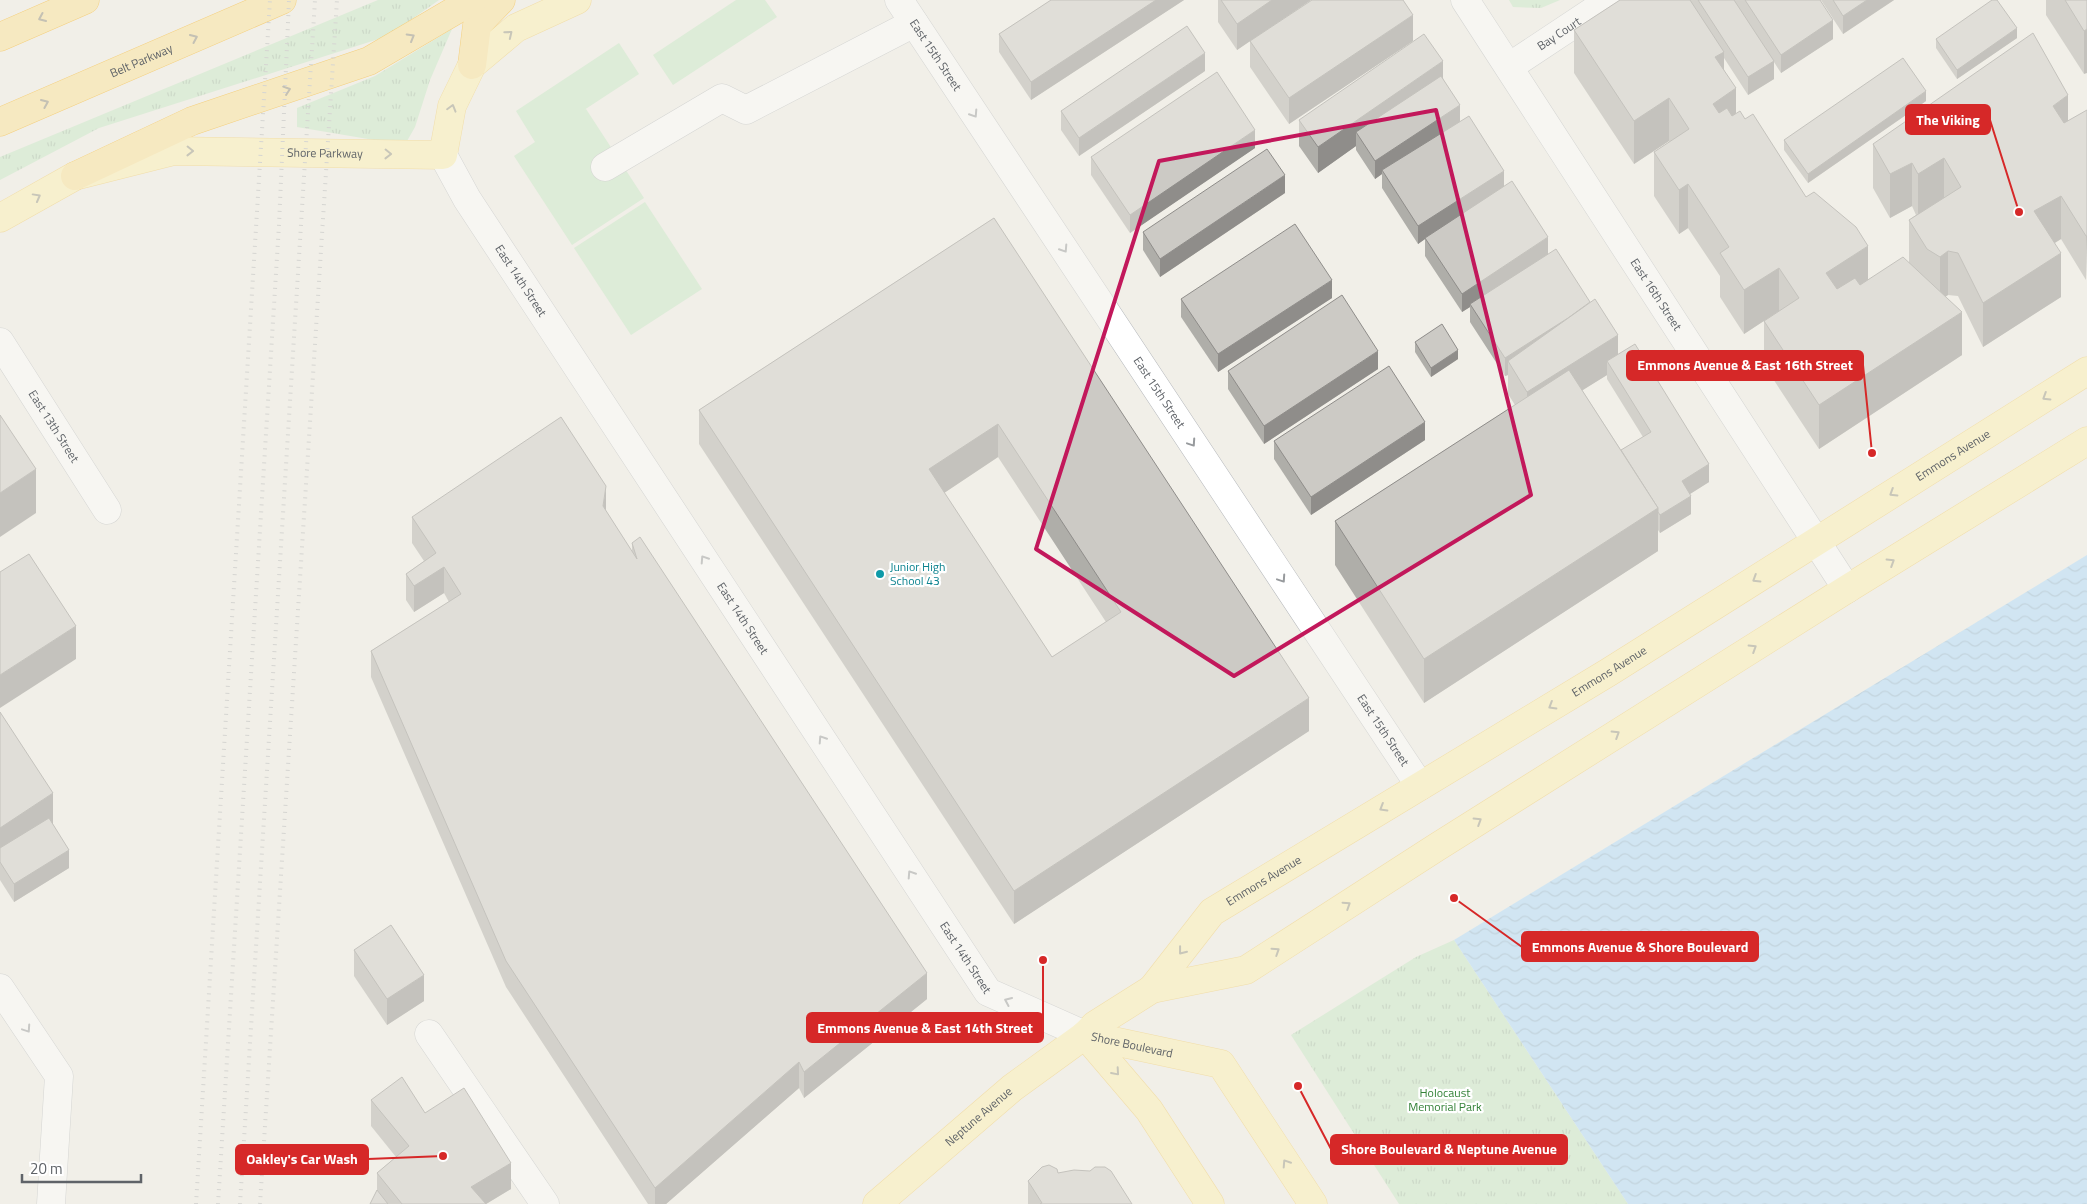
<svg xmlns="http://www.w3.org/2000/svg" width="2087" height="1204" font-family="'Titillium Web',sans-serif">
<defs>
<pattern id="grass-tufts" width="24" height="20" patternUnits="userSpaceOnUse" patternTransform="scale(1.25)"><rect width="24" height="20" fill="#c5e8c5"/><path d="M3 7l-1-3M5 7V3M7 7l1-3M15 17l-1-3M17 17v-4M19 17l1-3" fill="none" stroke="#a3c0a4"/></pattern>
<pattern id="water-waves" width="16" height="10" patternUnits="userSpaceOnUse" patternTransform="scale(1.25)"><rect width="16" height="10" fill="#aadaff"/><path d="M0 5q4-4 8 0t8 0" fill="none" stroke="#8eb4d2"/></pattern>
</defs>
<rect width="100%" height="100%" fill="#f1efe8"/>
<g fill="url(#grass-tufts)">
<polygon points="378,0 439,0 388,36 99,128 0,180 0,157"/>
<polygon points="1509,0 1560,0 1541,8 1513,7"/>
<polygon points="452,29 430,80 415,127 407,141 386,142 297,127 297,108 375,76"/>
<polygon points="1454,940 1628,1204 1399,1204 1291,1035 1416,957"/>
</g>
<g fill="#c5e8c5">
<polygon points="736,0 765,0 777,17 673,85 653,55"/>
<polygon points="619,43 639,74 584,110 586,109 644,198 572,245 514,156 535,142 516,111"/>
<polygon points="645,202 702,289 631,335 574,248"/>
</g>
<polygon fill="url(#water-waves)" points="2087,555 2087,1204 1628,1204 1454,940"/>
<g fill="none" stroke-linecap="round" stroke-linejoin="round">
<defs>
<g id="minor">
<path id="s1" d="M899,0L1420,786"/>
<path id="s2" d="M1465,0L1847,589"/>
<path id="s3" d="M1509,67L1610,0"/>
<path id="s4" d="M443,155L467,199L988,992L1085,1035"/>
<polyline points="605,167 722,98 746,110 914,23"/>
<path id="s5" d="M0,342L107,510"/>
<polyline points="0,988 59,1076 51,1204"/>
<polyline points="429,1034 545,1204"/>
</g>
<g id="major">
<path id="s6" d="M0,218L75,176L174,151L443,155L452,106L472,65L516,28L577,0"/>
<path id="s7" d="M1152,989L1212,912L1609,672L2087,371"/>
<path id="s8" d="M1085,1035L1221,1064L1313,1204"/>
<polyline points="1085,1035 1149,1110 1210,1204"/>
<path id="s9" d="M877,1204L1012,1088L1085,1035L1095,1025L1152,989L1246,970L1437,847L1847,589L2087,441"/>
</g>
<g id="highway">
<polyline points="0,37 85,0"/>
<polyline points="472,65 477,25 501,0"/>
<path id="s10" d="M0,122L282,0"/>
<polyline points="75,176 192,121 369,61 473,0"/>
</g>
</defs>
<use href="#minor" stroke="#b5b8bc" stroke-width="29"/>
<use href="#major" stroke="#f2c960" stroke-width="29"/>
<use href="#highway" stroke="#f9ab00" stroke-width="29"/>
<use href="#minor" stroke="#fff" stroke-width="28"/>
<use href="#major" stroke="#fff2af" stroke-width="28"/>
<use href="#highway" stroke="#fde293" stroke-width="28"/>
<g stroke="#b6b7b8" stroke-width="4" stroke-dasharray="1 6" stroke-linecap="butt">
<polyline points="196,1204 270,0"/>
<polyline points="218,1204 279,225 289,0"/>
<polyline points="240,1204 315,0"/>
<polyline points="260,1204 337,0"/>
</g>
</g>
<g fill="#afaea9" fill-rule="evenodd">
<polygon points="1051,0 1184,0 1031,100 999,52 999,34"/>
<polygon points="1218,0 1311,0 1251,41 1413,41 1289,124 1250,67 1250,41 1237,50 1218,22"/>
<polygon points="1620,0 1820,0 1833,39 1781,73 1774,62 1774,79 1748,95 1724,58 1724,69 1736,114 1745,119 1806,197 1868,280 1909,262 1909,220 1916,215 1912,206 1890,218 1873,188 1873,144 2068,121 2087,110 2086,280 2061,239 2055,243 2061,297 1983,347 1958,296 1948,295 1946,296 1962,355 1819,449 1764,365 1764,321 1779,311 1744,334 1720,297 1720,276 1688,228 1679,234 1654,196 1654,152 1669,142 1669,141 1634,164 1574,73 1574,30"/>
<polygon points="1821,0 1894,0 1843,34"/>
<polygon points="2046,0 2087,0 2084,74 2046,15"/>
<polygon points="2017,38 1957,79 1936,48 1936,39"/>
<polygon points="1205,71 1079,156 1061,130 1061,111"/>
<path d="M1443,78L1460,122L1504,186L1548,254L1618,355L1709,482L1690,494L1691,514L1660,533L1658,530V551L1424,703L1335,565V521L1515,405L1508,394V375L1505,376L1470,322V307L1462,312L1425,256V239L1418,244L1382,188V174L1375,179L1356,150V146L1318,173L1299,146V120ZM1607,375V379L1643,437L1621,450L1582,390Z"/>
<polygon points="1926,101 1808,183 1784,150 1784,140"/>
<polygon points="1255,148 1130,233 1091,175 1091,157"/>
<polygon points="1285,193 1160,277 1143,250 1143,232"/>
<path d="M994,218L1309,731L1014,924L699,444V410ZM998,457L1106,622L1052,657L944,493Z"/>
<polygon points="1332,298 1218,372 1181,317 1181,299"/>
<polygon points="1415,342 1458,359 1431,377 1415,352"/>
<polygon points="1378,369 1264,444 1228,389 1228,371"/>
<polygon points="1425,440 1311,515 1274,459 1274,441"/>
<polygon points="606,511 632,552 632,543 927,999 804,1098 799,1088 666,1204 648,1204 506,987 371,677 371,651 449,602 444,593 414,612 406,600 406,574 424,561 412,543 412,517"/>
<polygon points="0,712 53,825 69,868 14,902 0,880"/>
<polygon points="354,950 424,1001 387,1025 354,976"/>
<polygon points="371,1100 425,1113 511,1189 486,1204 370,1204 377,1190 377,1173 396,1157 371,1126"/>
<polygon points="1058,1173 1132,1204 1028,1204 1028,1181"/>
</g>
<g fill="#8f8d8a">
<polygon points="1156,0 1184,0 1031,100 1031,82"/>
<polygon points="1272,0 1311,0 1237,50 1237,24"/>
<polygon points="1867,0 1894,0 1843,34 1843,16"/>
<polygon points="1413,15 1413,41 1289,124 1289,98"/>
<polygon points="1833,20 1833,39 1781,73 1781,55"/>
<polygon points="2017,28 2017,38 1957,79 1957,70"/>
<polygon points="2087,29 2087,73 2084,74 2084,31"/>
<polygon points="1724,52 1724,96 1715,57"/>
<polygon points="1205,53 1205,71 1079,156 1079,138"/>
<polygon points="1443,61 1443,87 1356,132 1356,146 1318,173 1318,147"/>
<polygon points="1774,61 1774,79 1748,95 1748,77"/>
<polygon points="1736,88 1736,132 1713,147 1713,104"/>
<polygon points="1926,91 1926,101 1808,183 1808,174"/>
<polygon points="2068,95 2068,139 2053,106"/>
<polygon points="1669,98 1669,141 1634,164 1634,121"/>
<polygon points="1460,105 1460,123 1382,170 1382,174 1375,179 1375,161"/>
<polygon points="1255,130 1255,148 1130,233 1130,215"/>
<polygon points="1944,158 1944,201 1918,218 1918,174"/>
<polygon points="1912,163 1912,206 1890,218 1890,174"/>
<polygon points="1504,171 1504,189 1425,238 1425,239 1418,244 1418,226"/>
<polygon points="1285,175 1285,193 1160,277 1160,259"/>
<polygon points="1688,184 1688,228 1679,234 1679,190"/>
<polygon points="2061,196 2061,239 2034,255 2034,211"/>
<polygon points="2086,236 2087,236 2086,280"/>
<polygon points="1548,237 1548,255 1470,304 1470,307 1462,312 1462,294"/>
<polygon points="1868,246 1868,290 1826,317 1826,273"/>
<polygon points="1948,251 1948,295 1940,300 1940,257"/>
<polygon points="2061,253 2061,297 1983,347 1983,303"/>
<polygon points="1779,268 1779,311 1744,334 1744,290"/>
<polygon points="1332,280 1332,298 1218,372 1218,354"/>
<polygon points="1591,303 1508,361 1508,375 1505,376 1505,358"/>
<polygon points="1962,312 1962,355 1819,449 1819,405"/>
<polygon points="1618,335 1618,368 1607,361 1607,375 1527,425 1527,392"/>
<polygon points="1458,350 1458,359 1431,377 1431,368"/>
<polygon points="1378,351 1378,369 1264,444 1264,426"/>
<polygon points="1425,422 1425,440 1311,515 1311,497"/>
<polygon points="998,424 998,457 929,503 929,469"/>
<polygon points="1709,464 1709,482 1682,499 1682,481"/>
<polygon points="36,469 36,513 0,537 0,493"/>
<polygon points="606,486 606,512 603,506"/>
<polygon points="1691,496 1691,514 1660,533 1660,515"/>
<polygon points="1658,508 1658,551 1424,703 1424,659"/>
<polygon points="444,567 444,593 414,612 414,586"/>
<polygon points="76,626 76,659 0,708 0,675"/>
<polygon points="1309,698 1309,731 1014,924 1014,891"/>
<polygon points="53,793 53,826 0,861 0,828"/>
<polygon points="69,850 69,868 14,902 14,884"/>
<polygon points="927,973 927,999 804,1098 804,1072"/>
<polygon points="424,975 424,1001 387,1025 387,999"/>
<polygon points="799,1062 799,1088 666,1204 655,1204 655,1188"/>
<polygon points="511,1163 511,1189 486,1204 471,1204 471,1187"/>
</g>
<g fill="#cccac5" stroke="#8f8d8a" fill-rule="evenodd">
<polygon points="1051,0 1156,0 1031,82 999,34"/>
<polygon points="1221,0 1272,0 1237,24"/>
<polygon points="1312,0 1403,0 1413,15 1289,98 1250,41"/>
<polygon points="1620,0 1690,0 1724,52 1715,57 1736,88 1713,104 1719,113 1727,108 1732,116 1740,111 1745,119 1753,114 1806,197 1814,192 1856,227 1868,246 1826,273 1837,289 1855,278 1860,285 1903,257 1962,312 1819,405 1764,321 1799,298 1779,268 1744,290 1720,253 1729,247 1688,184 1679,190 1654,152 1689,129 1669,98 1634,121 1574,30"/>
<polygon points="1698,0 1734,0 1774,61 1748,77"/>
<polygon points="1745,0 1820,0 1833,20 1781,55"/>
<polygon points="1833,0 1867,0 1843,16"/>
<polygon points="1992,0 1997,0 2017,28 1957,70 1936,39"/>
<polygon points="2065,0 2087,0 2087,29 2084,31"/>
<polygon points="1187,26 1205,53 1079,138 1061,111"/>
<polygon points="2033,33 2068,95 2053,106 2064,123 2087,110 2087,236 2086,236 2061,196 2034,211 2061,253 1983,303 1958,253 1948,251 1940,257 1927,249 1909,220 1961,187 1944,158 1918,174 1912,163 1890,174 1873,144"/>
<polygon points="1424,34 1443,61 1318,147 1299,120"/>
<polygon points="1903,58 1926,91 1808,174 1784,140"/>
<polygon points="1217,72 1255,130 1130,215 1091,157"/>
<polygon points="1441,76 1460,105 1375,161 1356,132"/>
<polygon points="1469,116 1504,171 1418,226 1382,170"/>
<polygon points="1267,149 1285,175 1160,259 1143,232"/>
<polygon points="1512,181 1548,237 1462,294 1425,238"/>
<path d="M994,218L1309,698L1014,891L699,410ZM998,424L1121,612L1052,657L929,469Z"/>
<polygon points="1295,224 1332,280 1218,354 1181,299"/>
<polygon points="1556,249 1590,302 1568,318 1505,358 1470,304"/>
<polygon points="1342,295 1378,351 1264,426 1228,371"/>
<polygon points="1595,299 1618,335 1527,392 1508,361"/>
<polygon points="1442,324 1458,350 1431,368 1415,342"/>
<polygon points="1635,344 1709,464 1682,481 1691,496 1660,515 1658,512 1658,508 1621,450 1651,432 1607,361"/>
<polygon points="1389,366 1425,422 1311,497 1274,441"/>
<polygon points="1569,370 1658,508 1424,659 1335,521"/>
<polygon points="0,415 36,469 0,493"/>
<polygon points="561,417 606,486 603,506 637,559 632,543 640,537 927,973 804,1072 799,1062 655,1188 506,961 371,651 461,594 444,567 414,586 406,574 436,553 412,517"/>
<polygon points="29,554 76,626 0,675 0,572"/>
<polygon points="0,712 53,793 0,828"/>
<polygon points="49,818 69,850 14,884 0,862 0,848"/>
<polygon points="391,925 424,975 387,999 354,950"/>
<polygon points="402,1077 425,1113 464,1088 511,1163 471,1187 486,1204 402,1204 377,1173 409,1146 371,1100"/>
<polygon points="1049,1165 1057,1169 1058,1173 1074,1170 1090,1171 1095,1167 1105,1167 1111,1171 1132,1204 1040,1204 1042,1203 1028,1181 1042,1167"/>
<polygon points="377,1190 388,1204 370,1204"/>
</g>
<defs><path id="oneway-chevron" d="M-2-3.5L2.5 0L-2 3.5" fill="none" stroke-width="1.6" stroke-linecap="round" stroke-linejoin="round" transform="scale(1.25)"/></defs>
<g stroke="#8e8975">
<use href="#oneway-chevron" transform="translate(42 18) rotate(156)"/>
<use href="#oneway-chevron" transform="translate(411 37) rotate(-30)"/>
<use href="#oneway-chevron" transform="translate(194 38) rotate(-24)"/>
<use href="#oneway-chevron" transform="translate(287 90) rotate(-19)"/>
<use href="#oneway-chevron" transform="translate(45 103) rotate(-23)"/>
</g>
<g stroke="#979581">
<use href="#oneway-chevron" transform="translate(509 34) rotate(-39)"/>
<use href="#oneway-chevron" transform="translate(452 108) rotate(-74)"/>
<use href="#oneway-chevron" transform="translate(190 151) rotate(1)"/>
<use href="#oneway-chevron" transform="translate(388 154) rotate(1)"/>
<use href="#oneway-chevron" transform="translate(37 197) rotate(-29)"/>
<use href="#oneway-chevron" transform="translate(2046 397) rotate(148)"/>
<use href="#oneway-chevron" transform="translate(1893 493) rotate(148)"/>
<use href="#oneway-chevron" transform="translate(1891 562) rotate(-32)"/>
<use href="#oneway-chevron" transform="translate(1756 579) rotate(148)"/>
<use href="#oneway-chevron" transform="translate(1753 648) rotate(-32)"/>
<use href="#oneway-chevron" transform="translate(1552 706) rotate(149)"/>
<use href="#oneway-chevron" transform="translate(1616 734) rotate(-32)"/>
<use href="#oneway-chevron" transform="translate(1383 808) rotate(149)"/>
<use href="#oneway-chevron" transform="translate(1478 821) rotate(-32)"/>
<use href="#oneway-chevron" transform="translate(1347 905) rotate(-33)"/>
<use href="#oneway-chevron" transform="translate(1182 951) rotate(128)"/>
<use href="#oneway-chevron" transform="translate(1276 951) rotate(-33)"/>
<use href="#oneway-chevron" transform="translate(1116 1072) rotate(49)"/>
<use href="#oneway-chevron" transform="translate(1286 1163) rotate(-123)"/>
</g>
<g stroke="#979a9d">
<use href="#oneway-chevron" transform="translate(974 114) rotate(57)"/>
<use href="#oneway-chevron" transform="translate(1064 249) rotate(57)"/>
<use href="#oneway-chevron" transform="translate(1192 443) rotate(56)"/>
<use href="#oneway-chevron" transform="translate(704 559) rotate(-123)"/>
<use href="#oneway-chevron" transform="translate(1282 579) rotate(56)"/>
<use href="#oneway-chevron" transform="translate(822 739) rotate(-123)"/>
<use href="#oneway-chevron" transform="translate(911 874) rotate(-123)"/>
<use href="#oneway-chevron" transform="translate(1008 1001) rotate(-156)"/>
<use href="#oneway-chevron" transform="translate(27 1029) rotate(56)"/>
</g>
<path d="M0 0H2087V1204H0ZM1436,110L1531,495L1234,676L1036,549L1159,161Z" fill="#f1efe8" fill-opacity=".55" fill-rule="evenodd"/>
<path fill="none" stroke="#c2185b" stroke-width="4" stroke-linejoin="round" d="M1436,110L1531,495L1234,676L1036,549L1159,161Z"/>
<circle fill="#0f9aa8" stroke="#fff" stroke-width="2" cx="880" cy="574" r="5"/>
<g text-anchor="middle" stroke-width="4.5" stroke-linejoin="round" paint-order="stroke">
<g font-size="12" fill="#5f6368" stroke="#fff">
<text dy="4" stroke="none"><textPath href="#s3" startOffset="60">Bay Court</textPath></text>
<text dy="4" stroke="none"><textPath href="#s1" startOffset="66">East 15th Street</textPath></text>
<text dy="4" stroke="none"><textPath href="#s10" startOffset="154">Belt Parkway</textPath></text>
<text dy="4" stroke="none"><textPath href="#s6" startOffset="339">Shore Parkway</textPath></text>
<text dy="4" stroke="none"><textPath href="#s4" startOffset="148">East 14th Street</textPath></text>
<text dy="4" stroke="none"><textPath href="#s2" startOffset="351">East 16th Street</textPath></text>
<text dy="4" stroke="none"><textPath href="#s1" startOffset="471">East 15th Street</textPath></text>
<text dy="4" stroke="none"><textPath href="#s5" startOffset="100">East 13th Street</textPath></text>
<text dy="4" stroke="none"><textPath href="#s7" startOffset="968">Emmons Avenue</textPath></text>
<text dy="4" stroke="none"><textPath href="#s4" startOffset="552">East 14th Street</textPath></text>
<text dy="4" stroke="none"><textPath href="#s7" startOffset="562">Emmons Avenue</textPath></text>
<text dy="4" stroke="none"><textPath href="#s1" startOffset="876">East 15th Street</textPath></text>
<text dy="4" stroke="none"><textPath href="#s7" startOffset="158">Emmons Avenue</textPath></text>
<text dy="4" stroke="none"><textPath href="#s4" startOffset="958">East 14th Street</textPath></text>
<text dy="4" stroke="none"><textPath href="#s8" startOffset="48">Shore Boulevard</textPath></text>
<text dy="4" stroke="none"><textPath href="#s9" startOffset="134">Neptune Avenue</textPath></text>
</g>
<g font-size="12" fill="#0d838f" stroke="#fff" text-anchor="start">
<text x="890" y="571">Junior High<tspan x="890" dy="14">School 43</tspan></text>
</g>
<g font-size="12" fill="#348238" stroke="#fff">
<text x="1445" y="1097">Holocaust<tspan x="1445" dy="14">Memorial Park</tspan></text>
</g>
</g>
<path fill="none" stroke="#d62828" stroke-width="2" d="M2019 212L1990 120M1872 453L1863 365M1454 898L1522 947M1043 960L1043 1028M1298 1086L1331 1149M443 1156L368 1159"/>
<g fill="#d62828" stroke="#fff" stroke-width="2">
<circle cx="2019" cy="212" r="5"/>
<circle cx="1872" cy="453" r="5"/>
<circle cx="1454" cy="898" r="5"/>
<circle cx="1043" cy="960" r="5"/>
<circle cx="1298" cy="1086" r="5"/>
<circle cx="443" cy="1156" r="5"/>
</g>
<g fill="#d62828" stroke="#d62828" stroke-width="2">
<rect x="1906" y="105" width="84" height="29" rx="5"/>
<rect x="1627" y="351" width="236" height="29" rx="5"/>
<rect x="1522" y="932" width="236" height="29" rx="5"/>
<rect x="807" y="1013" width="236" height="29" rx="5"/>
<rect x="1331" y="1135" width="236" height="29" rx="5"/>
<rect x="236" y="1145" width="132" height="29" rx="5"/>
</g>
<g font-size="14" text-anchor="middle" font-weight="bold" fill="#fff">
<text x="1948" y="125">The Viking</text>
<text x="1745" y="370">Emmons Avenue &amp; East 16th Street</text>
<text x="1640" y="952">Emmons Avenue &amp; Shore Boulevard</text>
<text x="925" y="1033">Emmons Avenue &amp; East 14th Street</text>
<text x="1449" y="1154">Shore Boulevard &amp; Neptune Avenue</text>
<text x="302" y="1164">Oakley's Car Wash</text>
</g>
<path d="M22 1174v8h119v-8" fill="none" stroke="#5f6368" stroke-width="2.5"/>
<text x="30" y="1174" font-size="15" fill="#5f6368" stroke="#ffffff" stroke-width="4" paint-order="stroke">20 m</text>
</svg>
